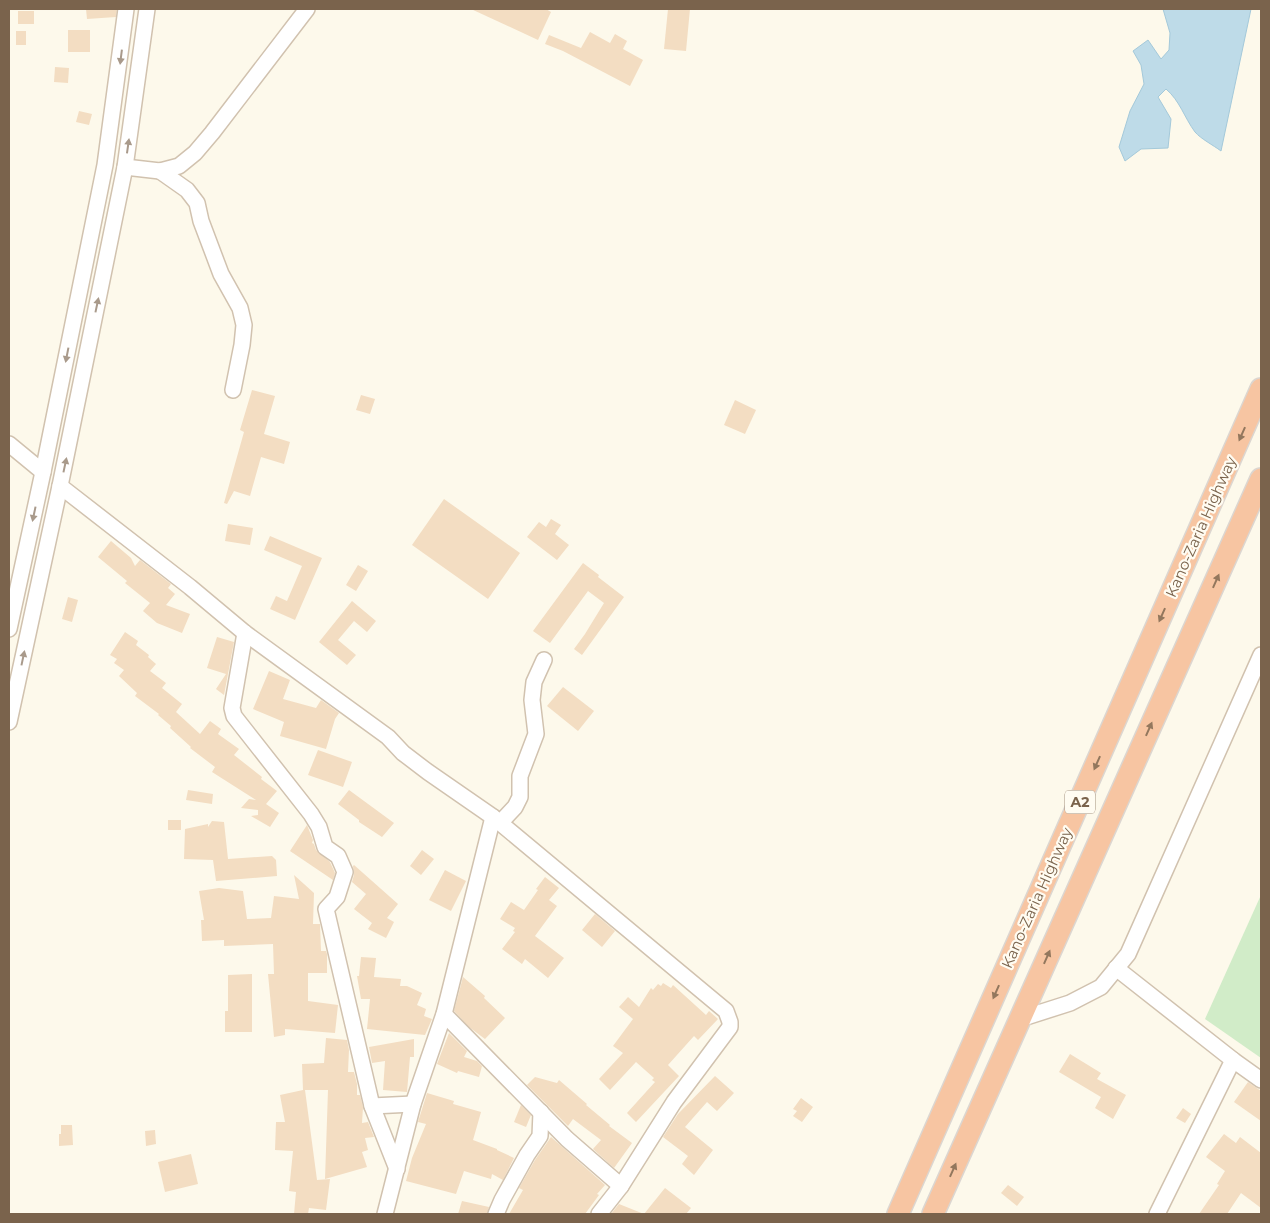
<svg xmlns="http://www.w3.org/2000/svg" width="1270" height="1223" font-family="Montserrat,sans-serif">
<rect width="100%" height="100%" fill="#fdf9eb"/>
<polygon fill="#d1ecc8" points="1261,895 1261,1058 1205,1019"/>
<path fill="#bedbe8" stroke="#a4c9da" d="M1163,9H1251L1221,151C1213,145 1201,139 1195,132C1184,117 1180,101 1166,89L1158,97L1171,119L1168,148L1141,149L1125,161L1119,147L1130,111L1144,84L1141,65L1133,51L1148,40L1161,59L1169,50L1170,33Z"/>
<g fill="#f3ddc2">
<polygon points="86,9 117,9 116,17 87,19"/>
<polygon points="471,9 546,9 551,12 538,40"/>
<polygon points="668,9 690,9 686,51 664,49"/>
<rect x="18" y="11" width="16" height="13"/>
<rect x="68" y="30" width="22" height="22"/>
<rect x="16" y="31" width="10" height="14"/>
<polygon points="590,32 610,43 615,34 627,41 623,49 643,60 630,86 563,51 545,44 549,35 581,48"/>
<polygon points="55,67 69,68 68,83 54,82"/>
<polygon points="79,111 92,114 89,125 76,122"/>
<polygon points="252,390 275,396 264,434 290,442 284,464 261,457 250,496 234,491 227,504 224,503 244,432 240,430"/>
<polygon points="361,395 375,399 370,414 356,410"/>
<polygon points="735,400 756,410 745,434 724,425"/>
<polygon points="444,499 520,553 488,599 412,545"/>
<polygon points="551,519 561,525 555,534 569,545 557,560 527,537 539,522 546,527"/>
<polygon points="228,524 253,528 250,545 225,541"/>
<polygon points="270,536 322,558 295,620 270,609 276,596 287,601 302,566 264,550"/>
<polygon points="111,541 131,558 135,566 140,560 171,584 168,588 175,594 166,605 190,614 182,633 157,623 143,611 150,603 125,583 127,581 98,557"/>
<polygon points="583,563 599,575 598,577 624,597 582,655 574,649 585,634 604,603 588,591 550,643 533,631"/>
<polygon points="358,565 368,571 356,591 346,585"/>
<polygon points="68,597 78,600 72,622 62,619"/>
<polygon points="352,601 376,621 367,632 354,621 338,640 356,655 347,665 319,642"/>
<polygon points="125,632 138,641 136,645 149,655 148,657 156,664 150,671 166,683 162,688 182,704 176,712 200,734 210,721 221,729 218,734 239,749 234,755 262,777 261,779 277,791 266,804 279,813 270,827 251,816 258,815 258,810 241,808 249,799 256,800 212,772 215,767 190,748 191,747 170,728 171,726 158,715 159,714 135,696 137,693 119,676 124,670 114,663 117,659 110,655"/>
<polygon points="217,637 234,642 224,695 216,689 226,674 207,668"/>
<polygon points="269,671 290,680 283,699 316,708 321,700 339,713 335,719 326,749 280,736 284,722 253,709"/>
<polygon points="563,687 594,711 578,731 547,706"/>
<polygon points="318,750 352,762 343,787 308,775"/>
<polygon points="188,790 213,794 212,804 186,800"/>
<polygon points="349,790 394,823 382,837 359,822 359,820 338,804"/>
<rect x="168" y="820" width="13" height="10"/>
<polygon points="212,821 224,822 228,859 272,856 276,860 277,876 216,881 213,860 184,859 185,829 208,824 208,827"/>
<polygon points="307,825 313,840 312,843 314,844 316,850 330,862 335,873 333,880 290,851"/>
<polygon points="422,850 434,859 421,875 410,866"/>
<polygon points="354,865 398,904 387,918 394,922 386,938 368,929 372,923 354,909 366,894 352,882 354,875 353,866"/>
<polygon points="445,870 466,881 451,911 429,900"/>
<polygon points="294,875 314,893 313,924 320,924 321,951 326,951 327,954 327,973 308,973 308,1001 338,1005 335,1033 285,1029 285,1035 274,1037 268,974 274,974 273,944 224,946 224,940 202,941 201,920 204,920 199,891 219,888 243,891 247,919 271,918 274,896 299,899"/>
<polygon points="545,877 559,888 549,900 557,906 535,936 564,958 548,978 525,959 522,964 502,949 515,932 513,931 515,928 500,919 511,902 524,910 538,890 536,889"/>
<polygon points="595,914 615,931 602,947 582,930"/>
<polygon points="361,957 376,958 374,977 401,979 400,986 407,986 422,993 417,1005 426,1009 424,1016 432,1019 425,1035 367,1029 370,999 361,999 357,976 359,976"/>
<polygon points="252,974 252,1032 225,1032 225,1011 228,1011 228,975"/>
<polygon points="463,977 485,996 484,998 505,1018 485,1039 469,1027 454,1011"/>
<polygon points="663,983 671,988 673,985 706,1015 709,1011 718,1019 698,1040 694,1036 668,1065 679,1076 636,1122 627,1113 655,1082 652,1080 654,1078 636,1062 610,1090 599,1079 623,1053 613,1046 633,1019 619,1007 628,997 639,1007 651,988 653,990 658,984 661,986"/>
<polygon points="449,1033 467,1051 464,1057 477,1061 482,1066 479,1077 458,1071 457,1073 437,1064"/>
<polygon points="326,1038 347,1040 349,1050 348,1072 354,1072 357,1084 357,1095 360,1095 363,1107 362,1123 368,1122 374,1137 365,1138 368,1150 362,1152 367,1167 325,1179 328,1090 305,1090 317,1180 330,1179 326,1210 309,1208 308,1214 294,1214 296,1192 289,1191 293,1151 275,1150 276,1122 285,1122 280,1095 303,1090 302,1064 324,1063"/>
<polygon points="414,1039 414,1057 410,1057 407,1092 383,1090 385,1061 372,1063 369,1047"/>
<polygon points="1070,1054 1101,1073 1097,1079 1126,1095 1113,1119 1095,1108 1101,1097 1059,1072"/>
<polygon points="715,1076 734,1093 717,1111 707,1102 685,1127 713,1150 694,1175 682,1164 688,1156 663,1137 678,1114"/>
<polygon points="535,1077 557,1083 559,1080 587,1104 586,1105 610,1125 609,1126 632,1143 614,1168 593,1149 601,1140 573,1119 568,1126 527,1085"/>
<polygon points="1248,1082 1261,1091 1261,1121 1234,1102"/>
<polygon points="427,1093 454,1101 453,1104 481,1112 473,1140 497,1149 497,1150 514,1158 503,1180 492,1174 491,1179 464,1171 456,1194 406,1181 412,1158 426,1124 418,1122"/>
<polygon points="801,1098 813,1107 802,1122 793,1116 797,1111 793,1109"/>
<polygon points="521,1105 531,1115 526,1127 514,1122"/>
<polygon points="1183,1108 1191,1114 1185,1123 1176,1118"/>
<polygon points="61,1125 72,1125 73,1145 59,1146 59,1134 61,1134"/>
<polygon points="155,1130 156,1144 146,1146 145,1131"/>
<polygon points="1224,1134 1236,1143 1240,1137 1261,1153 1261,1208 1241,1193 1227,1214 1199,1214 1219,1185 1217,1184 1225,1171 1206,1157"/>
<polygon points="551,1137 605,1185 597,1194 599,1195 585,1214 509,1214 523,1190 519,1188 535,1160"/>
<polygon points="191,1154 198,1184 165,1192 158,1162"/>
<polygon points="1008,1185 1024,1197 1017,1206 1001,1193"/>
<polygon points="665,1188 691,1208 686,1214 644,1214"/>
<polygon points="462,1201 489,1207 487,1214 458,1214"/>
<polygon points="619,1204 644,1214 611,1214"/>
</g>
<g fill="none" stroke-linecap="round" stroke-linejoin="round">
<defs>
<g id="minor">
<polyline points="125,167 160,171 179,166 195,153 212,133 307,9"/>
<polyline points="160,171 187,190 197,203 201,221 221,274 240,308 244,325 242,345 233,390"/>
<polyline points="9,444 43,472"/>
<polyline points="60,486 190,587 245,633 388,737 403,753 428,772 493,817 726,1011 730,1022 730,1027 674,1102 621,1186 599,1214"/>
<polyline points="9,629 43,472 105,165 126,9"/>
<polyline points="245,633 232,708 234,716 311,814 319,827 325,847 338,856 345,872 337,897 326,909 372,1106 397,1169"/>
<polyline points="9,722 60,486 125,167 147,9"/>
<polyline points="500,823 515,807 520,797 520,776 536,734 532,700 534,682 544,660"/>
<polyline points="1116,968 1233,1060 1261,1080"/>
<polyline points="444,1014 567,1139 621,1186"/>
<polyline points="1020,1019 1070,1003 1101,987 1128,954 1261,655"/>
<polyline points="372,1106 413,1104"/>
<polyline points="385,1214 413,1104 444,1014 493,817"/>
<polyline points="496,1214 502,1200 527,1155 540,1136 541,1112"/>
<polyline points="1157,1214 1233,1060"/>
</g>
<g id="highway">
<polyline points="898,1214 1261,389"/>
<polyline points="933,1214 1261,479"/>
</g>
</defs>
<use href="#minor" stroke="#d1c2af" stroke-width="18"/>
<use href="#highway" stroke="#dcd6d0" stroke-width="24"/>
<use href="#minor" stroke="#fff" stroke-width="15"/>
<use href="#highway" stroke="#f7c5a2" stroke-width="21"/>
</g>
<defs><path id="oneway-solid" d="M-6-.8H1V-3.2L6.5 0L1 3.2V.8H-6Z" transform="scale(1.25)"/></defs>
<g fill="#a99a8b">
<use href="#oneway-solid" transform="translate(121 57) rotate(97)"/>
<use href="#oneway-solid" transform="translate(128 146) rotate(-82)"/>
<use href="#oneway-solid" transform="translate(97 305) rotate(-78)"/>
<use href="#oneway-solid" transform="translate(67 355) rotate(101)"/>
<use href="#oneway-solid" transform="translate(65 465) rotate(-78)"/>
<use href="#oneway-solid" transform="translate(34 514) rotate(102)"/>
<use href="#oneway-solid" transform="translate(23 658) rotate(-78)"/>
</g>
<g fill="#93775d">
<use href="#oneway-solid" transform="translate(1242 434) rotate(114)"/>
<use href="#oneway-solid" transform="translate(1216 581) rotate(-66)"/>
<use href="#oneway-solid" transform="translate(1162 615) rotate(114)"/>
<use href="#oneway-solid" transform="translate(1149 729) rotate(-66)"/>
<use href="#oneway-solid" transform="translate(1097 763) rotate(114)"/>
<use href="#oneway-solid" transform="translate(1047 957) rotate(-66)"/>
<use href="#oneway-solid" transform="translate(996 992) rotate(114)"/>
<use href="#oneway-solid" transform="translate(953 1170) rotate(-66)"/>
</g>
<g text-anchor="middle" stroke-width="4.5" stroke-linejoin="round" paint-order="stroke">
<rect fill="#fffcf2" stroke="#a2917e" stroke-width="1" x="1065" y="790.5" width="30" height="23" rx="4"/>
<g font-size="14" font-weight="bold" fill="#7a634c">
<text x="1080" y="807">A2</text>
</g>
<g font-size="15" fill="#7a634c" stroke="#fffcf2">
<text transform="translate(1201 527) rotate(-66)" y="5">Kano-Zaria Highway</text>
<text transform="translate(1037 898) rotate(-66)" y="5">Kano-Zaria Highway</text>
</g>
</g>
<rect width="1270" height="1223" fill="none" stroke="#7a634c" stroke-width="20"/>
</svg>
